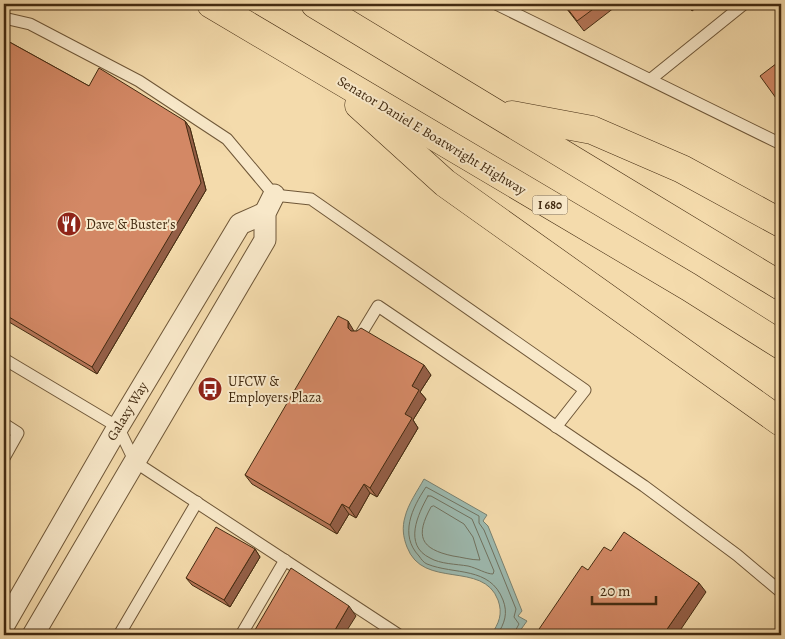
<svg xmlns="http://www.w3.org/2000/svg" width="785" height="639" font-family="Alegreya,serif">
<rect width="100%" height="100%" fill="#f4dbac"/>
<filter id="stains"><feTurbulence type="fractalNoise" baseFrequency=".004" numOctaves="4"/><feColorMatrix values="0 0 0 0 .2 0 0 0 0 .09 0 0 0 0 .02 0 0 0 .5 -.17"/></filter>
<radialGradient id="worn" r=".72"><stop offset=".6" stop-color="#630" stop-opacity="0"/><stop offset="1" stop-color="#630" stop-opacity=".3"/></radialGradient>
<path fill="#9dbab0" stroke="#798170" d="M424,479L487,515L483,521L488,526L522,611L518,616L527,621L517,635H491C499,623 503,614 498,600C483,560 423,590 407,547C403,537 402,527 405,517C408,504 418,490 424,479Z"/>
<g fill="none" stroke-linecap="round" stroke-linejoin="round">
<g stroke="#707260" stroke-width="1">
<path d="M428,496H431L472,519L494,571L493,574C486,574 477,568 468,566C456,564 440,564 430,558C403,545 418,514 428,496Z"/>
<path d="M434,506L464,524L473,537L480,560C471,560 461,557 453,556C420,549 415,536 431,507Z"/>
<path d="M497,635C505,623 508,613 503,600C490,566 454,575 427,564C424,563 421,559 419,556C399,535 412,508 426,487L479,516V523L484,530L516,609L514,617L519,624L513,635"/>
</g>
<defs>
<g id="service">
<polyline points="496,4 781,144"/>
<polyline points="4,18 30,24 139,81 227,139 274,195 311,199 585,390 556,427"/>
<polyline points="651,79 744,4"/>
<polyline points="361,334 378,306 644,486 737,555 781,592"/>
<polyline points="4,359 118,427 135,462 399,635"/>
<polyline points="4,424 18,433 4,458"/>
<polyline points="119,635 197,502"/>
<polyline points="241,635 285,560"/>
</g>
<g id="minor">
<polyline points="4,625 118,427 240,224 265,213"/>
<polyline points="33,635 265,240 265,213 274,195"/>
</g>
<g id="motorway">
<polyline points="211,4 689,287 781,345"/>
<polyline points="315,4 781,286"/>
<polyline points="359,105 445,183 781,422"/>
<polyline points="512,115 592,130 682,169 781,223"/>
</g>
</defs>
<use href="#service" stroke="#6f5738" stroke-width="13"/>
<use href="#minor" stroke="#6f5738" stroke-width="23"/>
<use href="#motorway" stroke="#432b11" stroke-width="29"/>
<use href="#service" stroke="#f8e8c9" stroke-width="11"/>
<use href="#minor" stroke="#f8e8c9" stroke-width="21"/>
<use href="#motorway" stroke="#f4dbac" stroke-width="28"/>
</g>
<g fill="#b57557" stroke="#432b11">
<polygon points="563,4 619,4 584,31"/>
<polygon points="687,4 701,4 692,11"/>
<polygon points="4,39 89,86 185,121 190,128 206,190 97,374 4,319"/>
<polygon points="354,331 431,375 420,392 426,399 413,420 418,428 377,497 370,493 356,518 349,514 337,534 252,484 245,475"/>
<polygon points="255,549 260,557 230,607 192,585 186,578"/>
</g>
<g fill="#945f47" stroke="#432b11">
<polygon points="185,121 190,128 206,190 97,374 92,367"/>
<polygon points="348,321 354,331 354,337 348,328"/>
<polygon points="424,365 431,375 420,392 426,399 413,420 418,428 377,497 370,488 405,414 412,386"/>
<polygon points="364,484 370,493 356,518 349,508"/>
<polygon points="342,504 349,514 337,534 330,525"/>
<polygon points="255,549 260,557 230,607 224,600"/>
<polygon points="699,583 706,592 677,635 663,635"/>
<polygon points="349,606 356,616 344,635 332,635"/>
</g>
<g fill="#d38865" stroke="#432b11">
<polygon points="564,4 600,4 577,21"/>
<polygon points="4,39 89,86 99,68 185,121 201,183 92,367 4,314"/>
<polygon points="781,60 781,105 760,76"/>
<polygon points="338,316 348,321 348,328 351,331 357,331 361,328 424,365 412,386 419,390 405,414 412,418 370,488 364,484 349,508 342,504 330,525 245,475"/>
<polygon points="216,527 255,549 224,600 186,578"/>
<polygon points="624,532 699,583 663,635 535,635 582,566 588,570 604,547 611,551"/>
<polygon points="291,568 349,606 332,635 252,635"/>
</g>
<defs>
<symbol id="restaurant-disc" viewBox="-11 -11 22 22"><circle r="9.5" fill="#8f2418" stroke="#f8e8c9"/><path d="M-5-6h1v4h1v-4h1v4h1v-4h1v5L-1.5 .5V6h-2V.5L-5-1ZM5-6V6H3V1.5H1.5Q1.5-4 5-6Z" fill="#fff"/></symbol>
<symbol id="bus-disc" viewBox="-11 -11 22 22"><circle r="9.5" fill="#8f2418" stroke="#f8e8c9"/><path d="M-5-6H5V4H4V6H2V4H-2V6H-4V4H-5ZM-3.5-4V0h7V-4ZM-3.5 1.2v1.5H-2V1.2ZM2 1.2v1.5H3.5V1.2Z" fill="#fff"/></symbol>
</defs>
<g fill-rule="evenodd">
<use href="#restaurant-disc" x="55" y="210" width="28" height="28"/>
<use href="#bus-disc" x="196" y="375" width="28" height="28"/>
</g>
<g text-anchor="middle" stroke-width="4" stroke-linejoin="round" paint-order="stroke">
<rect fill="#f8e8c9" stroke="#796448" stroke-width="1" x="532.5" y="195.5" width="35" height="19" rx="4"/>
<g font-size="12" font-weight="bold" fill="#432b11">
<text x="550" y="209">I 680</text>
</g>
<g font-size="14" fill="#432b11" stroke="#f8e8c9">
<text transform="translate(432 135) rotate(31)" y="5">Senator Daniel E Boatwright Highway</text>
<text transform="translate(127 411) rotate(-59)" y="5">Galaxy Way</text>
</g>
<g font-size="14" fill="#432b11" stroke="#f8e8c9" text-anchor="start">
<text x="86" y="229">Dave &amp; Buster's</text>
<text x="228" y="386">UFCW &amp;<tspan x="228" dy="16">Employers Plaza</tspan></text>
</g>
</g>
<rect width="785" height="639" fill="none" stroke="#f4dbac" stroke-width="20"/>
<rect x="5" y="5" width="775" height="629" fill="none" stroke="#432b11" stroke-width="2.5"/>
<rect x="10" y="10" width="765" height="619" fill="none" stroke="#432b11"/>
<path d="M592 596v8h64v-8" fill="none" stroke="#432b11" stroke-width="2.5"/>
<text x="600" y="596" font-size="15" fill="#432b11" stroke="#f8e8c9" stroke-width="4" paint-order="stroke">20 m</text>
<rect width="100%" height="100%" filter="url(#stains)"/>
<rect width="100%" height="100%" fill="url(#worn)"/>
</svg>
